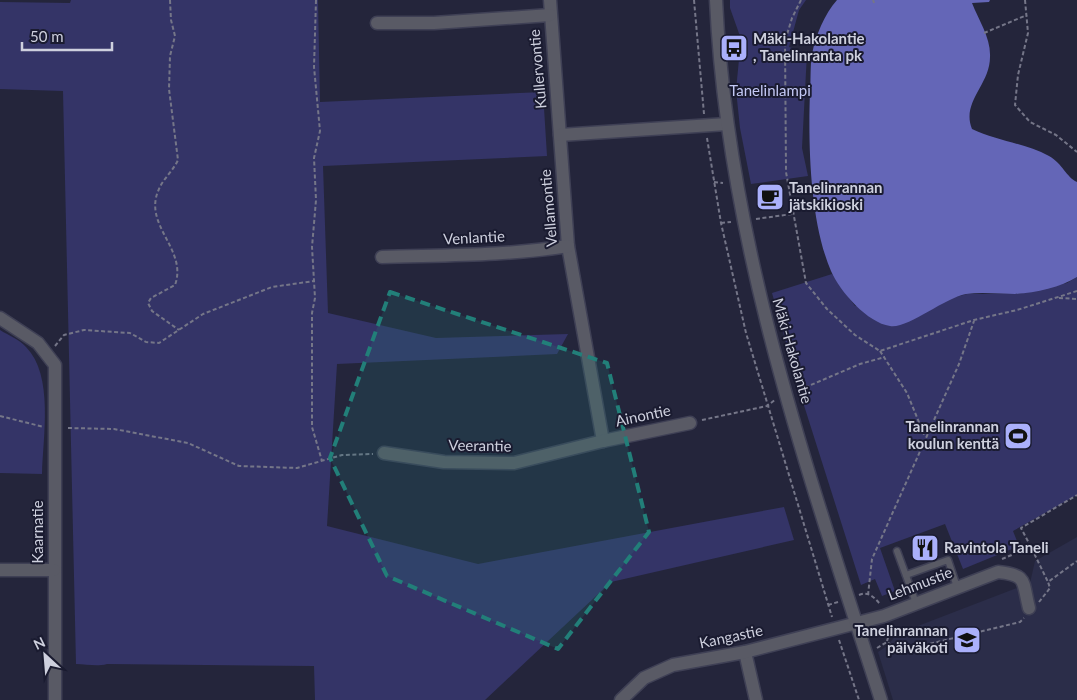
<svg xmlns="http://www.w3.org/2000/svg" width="1077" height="700" font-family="Lato,sans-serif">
<rect width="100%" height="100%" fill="#24253b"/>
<polygon fill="#2b2d49" points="1077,537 1077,700 893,700 878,652 887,646 897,634 1030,583 1035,561"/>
<g fill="#343467">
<path d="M71,0H318L320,102L543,92L547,156L323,166L328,313L436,338L568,334L557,354L337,364L327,526L478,564L784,507L794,540L611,582L485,700H315L314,666L107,664C96,667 87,664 76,664L63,91L0,89V2L70,3Z"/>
<polygon points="730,0 806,0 799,10 789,47 807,53 802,148 808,176 751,184 740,128 736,90 741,39 730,8"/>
<polygon points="832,274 855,306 932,308 948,299 967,294 1019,294 1067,283 1077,277 1077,495 1013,531 1019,546 963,569 945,524 880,548 895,591 882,596 875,579 861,585 801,396 772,293"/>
<path d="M0,330C8,335 20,340 26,347C54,375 43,437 42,474L0,473Z"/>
</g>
<path fill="#6466b7" d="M837,0H990L989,2L972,3C979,21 991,38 990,57C990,85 961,102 972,129C997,141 1025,143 1049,156C1063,164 1066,177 1077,182V277C1061,287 1035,293 1015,294C1000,294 982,292 966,294C944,298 908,329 890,326C868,323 840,292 831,271C810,222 808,145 810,92C811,80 810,66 812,54C816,35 824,15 837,0Z"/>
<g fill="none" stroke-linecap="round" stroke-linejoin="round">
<defs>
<g id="service">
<polyline points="897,551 916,603"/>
<polyline points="906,575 948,560 957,587"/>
</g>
<g id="minor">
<polyline points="550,0 568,246 603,441"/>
<polyline points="377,23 434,23 550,15"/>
<polyline points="560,135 727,124"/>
<path d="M382,257C444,255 507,256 568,246"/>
<polyline points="0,318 38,343 55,365 55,700"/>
<polyline points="384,453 444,462 514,463 603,441 690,423"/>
<polyline points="0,570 54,570"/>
<polyline points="745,652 756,700"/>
<path d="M621,700L644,678L673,665L745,652L884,616L998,572C1028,575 1022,581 1029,608"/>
</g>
<path id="tertiary" d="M716,0C727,242 808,472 881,700"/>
</defs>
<use href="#service" stroke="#3f4055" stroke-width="9"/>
<use href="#minor" stroke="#3f4055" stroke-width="15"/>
<use href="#tertiary" stroke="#3f4055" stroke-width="15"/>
<g stroke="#757688" stroke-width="2" stroke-dasharray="4 2.5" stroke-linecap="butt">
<path d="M170,0L171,20L175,36L170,56L169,89L178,160C173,171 163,179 159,189C142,225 188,249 175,285L151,298L148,303L152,311L179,330"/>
<polyline points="316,0 314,67 320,131 314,158 316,200 312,247 315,298 312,313 312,427 322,461"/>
<polyline points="694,0 704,114"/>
<polyline points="801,0 792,18 785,41 786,172 806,283 827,309 855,335 880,351 974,320 1017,310 1077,291"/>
<polyline points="873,0 874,3"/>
<polyline points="1025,0 1028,33 1018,75 1015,105 1030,122 1056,135 1077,152"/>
<polyline points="984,33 1027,15"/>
<polyline points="707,138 721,223 746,333 832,617"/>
<polyline points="714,182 723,183"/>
<polyline points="756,219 792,214"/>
<polyline points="721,223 731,222"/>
<polyline points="1059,298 1077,299"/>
<polyline points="55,346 64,335 84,330 130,333 146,342 159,343 203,314 272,287 314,281"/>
<polyline points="880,351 907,393 925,437"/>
<polyline points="799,390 860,364 885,357"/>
<polyline points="0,416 44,427"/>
<polyline points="702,420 767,406 776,399"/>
<polyline points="68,428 114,429 188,443 239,466 297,468 342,455 373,454"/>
<polyline points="1031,547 1021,528 1077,495"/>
<polyline points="1002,559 1031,547 1048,582"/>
<path d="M859,595C868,591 874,597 880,604"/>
<polyline points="868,595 872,559 959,364 974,321"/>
<polyline points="1039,602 1050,588 1048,582 1077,561"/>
<polyline points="828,605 838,602"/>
<polyline points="839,640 859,700"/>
<polyline points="887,641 890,631 889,627"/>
<polyline points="877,648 887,642 900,651 1020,622 1024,618"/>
</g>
<use href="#service" stroke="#595a65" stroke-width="6"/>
<use href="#minor" stroke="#595a65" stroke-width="12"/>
<use href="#tertiary" stroke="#595a65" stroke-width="12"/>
</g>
<path fill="#227f79" fill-opacity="0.2" stroke="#227f79" stroke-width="4" stroke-dasharray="10 6" stroke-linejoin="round" d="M390,292L607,363L649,532L558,649L387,576L330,458Z"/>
<defs>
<symbol id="bus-square" viewBox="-11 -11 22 22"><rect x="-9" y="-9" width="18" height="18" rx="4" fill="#aab0fb" stroke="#1a1b30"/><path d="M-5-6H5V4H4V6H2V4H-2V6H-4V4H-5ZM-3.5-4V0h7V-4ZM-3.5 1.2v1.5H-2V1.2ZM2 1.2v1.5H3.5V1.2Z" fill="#111"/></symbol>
<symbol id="cafe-square" viewBox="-11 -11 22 22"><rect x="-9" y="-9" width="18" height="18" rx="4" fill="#aab0fb" stroke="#1a1b30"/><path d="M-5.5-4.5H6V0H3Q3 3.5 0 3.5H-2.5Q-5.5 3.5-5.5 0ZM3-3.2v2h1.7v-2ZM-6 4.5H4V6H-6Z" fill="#111"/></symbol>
<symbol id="stadium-square" viewBox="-11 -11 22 22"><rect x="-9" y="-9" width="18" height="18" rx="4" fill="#aab0fb" stroke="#1a1b30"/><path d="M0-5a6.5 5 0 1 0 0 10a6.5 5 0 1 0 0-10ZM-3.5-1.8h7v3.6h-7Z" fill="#111"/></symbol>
<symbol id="restaurant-square" viewBox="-11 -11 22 22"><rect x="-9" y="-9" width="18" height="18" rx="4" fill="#aab0fb" stroke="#1a1b30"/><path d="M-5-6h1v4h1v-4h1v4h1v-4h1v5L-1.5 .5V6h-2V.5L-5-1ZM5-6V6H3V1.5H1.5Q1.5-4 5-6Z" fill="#111"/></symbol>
<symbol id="school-square" viewBox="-11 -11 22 22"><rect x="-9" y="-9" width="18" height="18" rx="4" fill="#aab0fb" stroke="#1a1b30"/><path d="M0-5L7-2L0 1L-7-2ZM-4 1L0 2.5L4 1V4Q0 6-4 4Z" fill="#111"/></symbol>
</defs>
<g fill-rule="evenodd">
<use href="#bus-square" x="718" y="32" width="32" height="32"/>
<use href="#cafe-square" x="754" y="181" width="32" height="32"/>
<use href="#stadium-square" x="1002" y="420" width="32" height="32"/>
<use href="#restaurant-square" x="909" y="532" width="32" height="32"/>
<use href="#school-square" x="951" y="624" width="32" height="32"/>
</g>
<g text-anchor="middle" stroke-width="4" stroke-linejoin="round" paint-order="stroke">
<g font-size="15" font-weight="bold" fill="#ced0de" stroke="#1a1b30" text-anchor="start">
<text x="753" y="44">Mäki-Hakolantie<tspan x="753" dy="17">, Tanelinranta pk</tspan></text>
<text x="789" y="193">Tanelinrannan<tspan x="789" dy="17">jätskikioski</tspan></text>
<text x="999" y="432" text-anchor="end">Tanelinrannan<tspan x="999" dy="17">koulun kenttä</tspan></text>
<text x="944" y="553">Ravintola Taneli</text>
<text x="948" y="636" text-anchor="end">Tanelinrannan<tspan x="948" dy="17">päiväkoti</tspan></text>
</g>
<g font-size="15" fill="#ced0de" stroke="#1a1b30">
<text transform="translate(538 69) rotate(-95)" y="5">Kullervontie</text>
<text transform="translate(549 208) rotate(-95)" y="5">Vellamontie</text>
<text transform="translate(474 238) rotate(-3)" y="5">Venlantie</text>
<text transform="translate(792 351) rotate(74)" y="5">Mäki-Hakolantie</text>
<text transform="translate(643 416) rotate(-12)" y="5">Ainontie</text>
<text transform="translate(480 446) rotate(1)" y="5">Veerantie</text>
<text transform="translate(38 532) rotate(-90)" y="5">Kaarnatie</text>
<text transform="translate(920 584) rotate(-21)" y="5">Lehmustie</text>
<text transform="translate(731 637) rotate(-12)" y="5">Kangastie</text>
</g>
<g font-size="15" fill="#c3c8f4" stroke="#1a1b30">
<text x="770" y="96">Tanelinlampi</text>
</g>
</g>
<g transform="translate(45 655) rotate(334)" stroke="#1a1b30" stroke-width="4" paint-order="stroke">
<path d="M0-4L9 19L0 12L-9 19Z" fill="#ced0de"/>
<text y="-8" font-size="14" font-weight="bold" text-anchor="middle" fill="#ced0de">N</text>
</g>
<path d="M22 42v8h90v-8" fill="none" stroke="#ced0de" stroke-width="2.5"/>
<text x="30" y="42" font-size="15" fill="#ced0de" stroke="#1a1b30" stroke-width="4" paint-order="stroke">50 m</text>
</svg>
